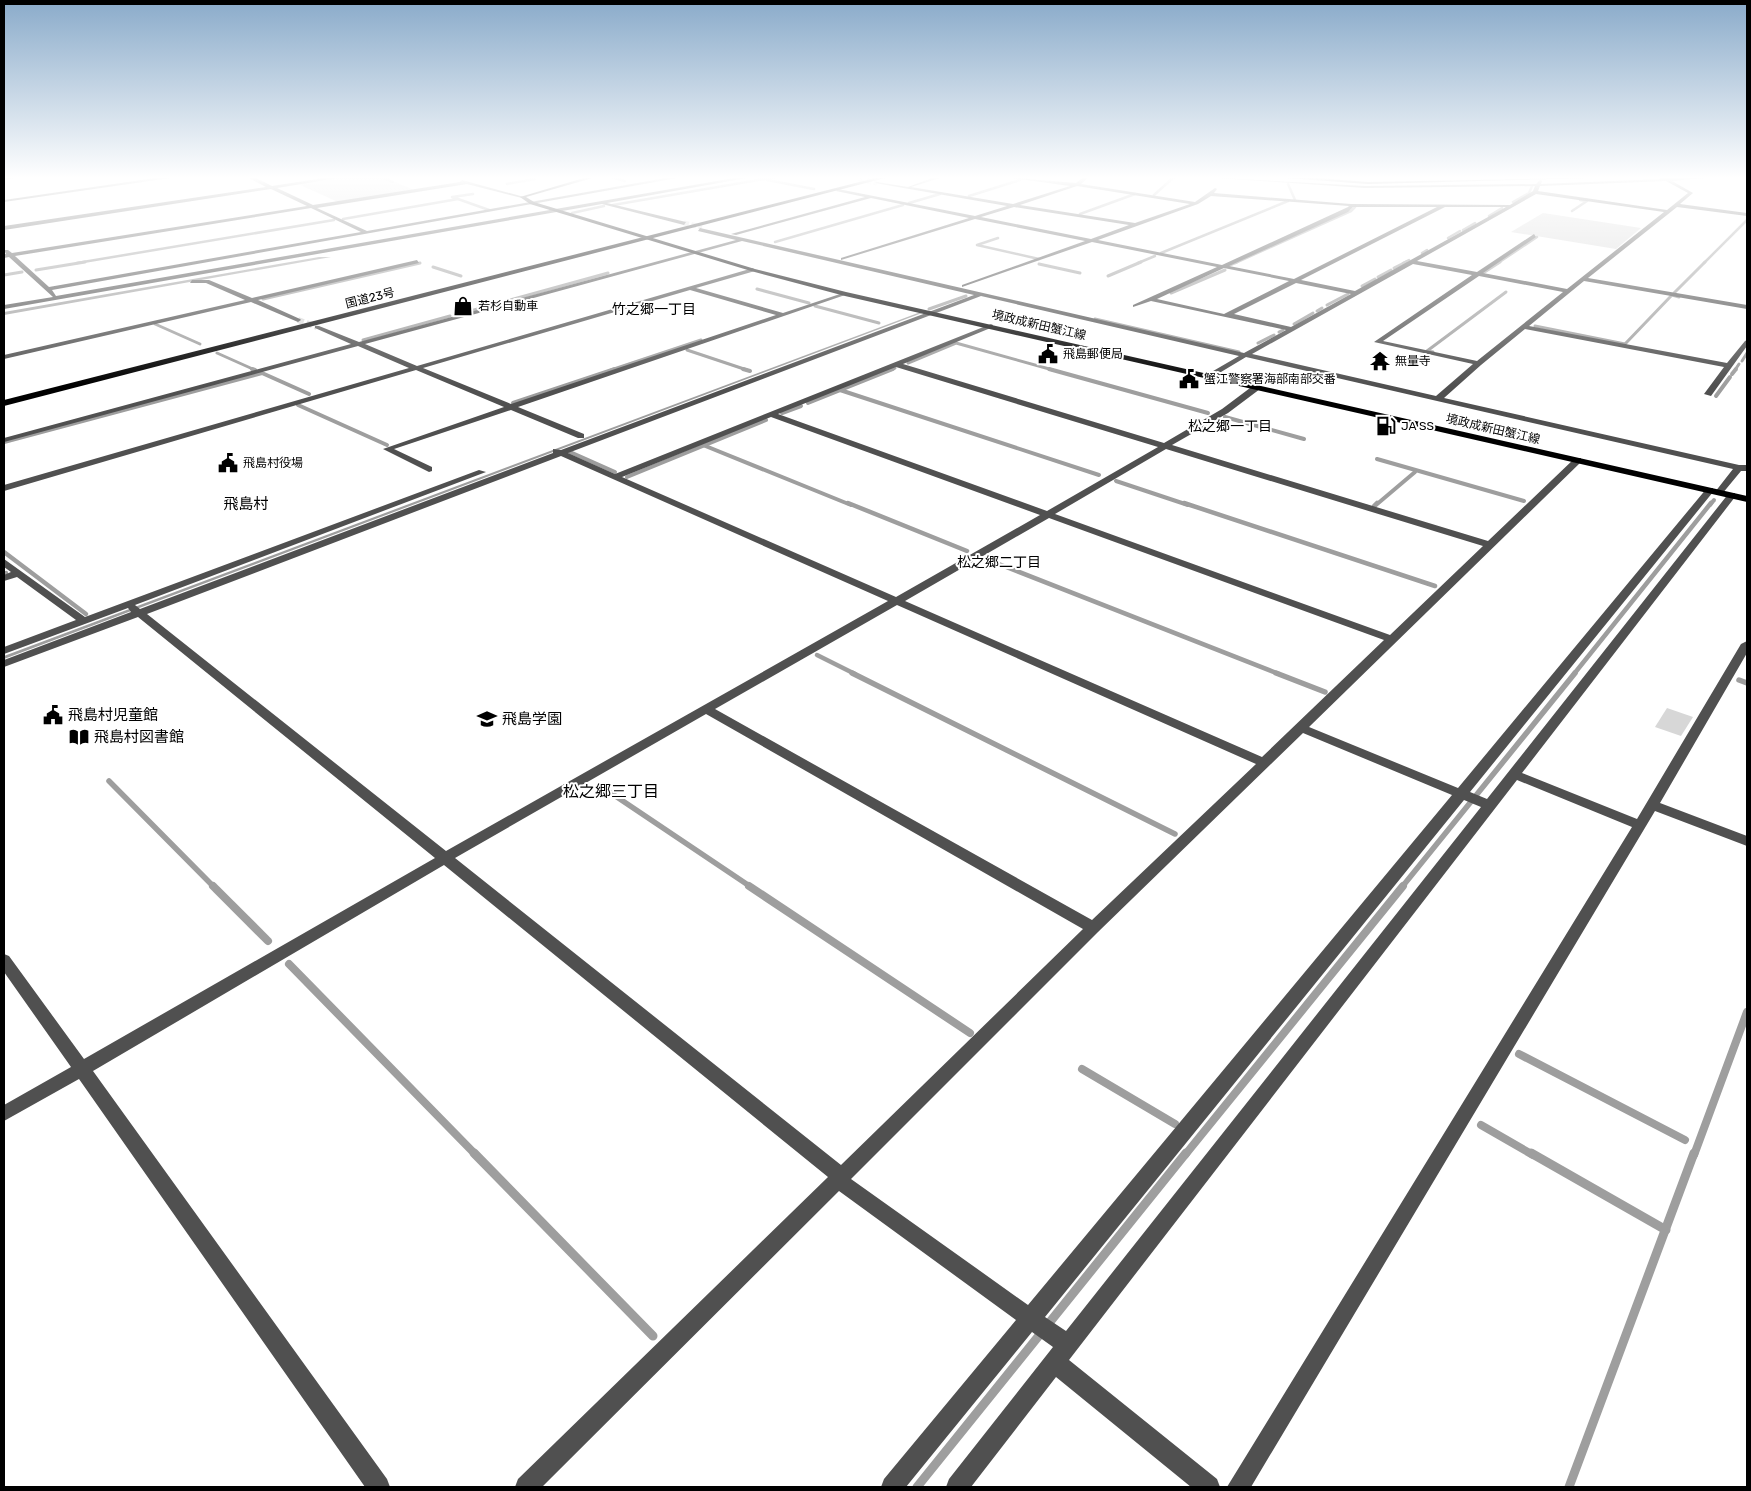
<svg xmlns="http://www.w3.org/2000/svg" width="1751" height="1491" font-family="Rubik,'Noto Sans JP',sans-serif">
<rect width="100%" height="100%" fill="#fff"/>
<g fill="#d7d7d7">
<polygon points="344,177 383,177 414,190 338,202 298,184"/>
<polygon points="1543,213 1641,228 1616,249 1511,232"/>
<polygon points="1667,708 1693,717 1681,736 1655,727"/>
</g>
<g fill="#9e9e9e">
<polygon points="319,257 331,257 4,315 4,312"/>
<polygon points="918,313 922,313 4,659 4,656"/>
</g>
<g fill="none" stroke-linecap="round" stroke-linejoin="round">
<g stroke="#9e9e9e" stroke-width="2.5">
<polyline points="381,177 393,182"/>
<polyline points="612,177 625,181"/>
<polyline points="767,180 814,189"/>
<polyline points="507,184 535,179 531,177"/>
<polyline points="1288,184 1295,200"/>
<polyline points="1154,195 1174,177"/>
<polyline points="969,196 1020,180"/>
<polyline points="458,199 489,210"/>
<polyline points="1513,202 1529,193 1532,186"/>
<polyline points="909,203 940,194"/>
<polyline points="613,205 776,177"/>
<polyline points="1572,211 1587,201 1580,200"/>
<polyline points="572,213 604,206"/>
<polyline points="1080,214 1135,194"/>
<polyline points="1489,216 1502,208"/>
<polyline points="343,219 458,199 452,197 473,194"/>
<polyline points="1463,230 1475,223"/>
<polyline points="998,238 977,245 1039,259"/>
<polyline points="1448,238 1460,231"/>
<polyline points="775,242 903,205"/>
<polyline points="1161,253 1288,201"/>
<polyline points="1422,253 1427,250"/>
<polyline points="77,263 334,220"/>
<polyline points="1138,263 1155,256"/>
<polyline points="1235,263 1351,211 1355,207"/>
<polyline points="1403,263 1409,260"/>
<polyline points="1498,263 1537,237"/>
<polyline points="1704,263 1747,220"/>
</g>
<g stroke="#9e9e9e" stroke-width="3">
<polyline points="1039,264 1080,273"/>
<polyline points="1228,266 1237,262"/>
<polyline points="433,267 461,276"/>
<polyline points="1394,268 1406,262"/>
<polyline points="36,270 85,262"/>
<polyline points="1483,273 1500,262"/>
<polyline points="4,275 22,272"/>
<polyline points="1108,276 1141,262"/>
<polyline points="1378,277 1391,270"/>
<polyline points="1362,286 1375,279"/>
<polyline points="757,289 809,303"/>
<polyline points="1171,293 1225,270"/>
<polyline points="1674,293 1705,262"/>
<polyline points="263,299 420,263"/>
<polyline points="1327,305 1348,294"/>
<polyline points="815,306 879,323"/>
<polyline points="929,309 966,296"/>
<polyline points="1317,311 1322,308"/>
<polyline points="463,313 608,273"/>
<polyline points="1095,319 1239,352"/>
<polyline points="155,324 200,344"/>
<polyline points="1294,324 1313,313"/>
<polyline points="1535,326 1625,344 1672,295 1679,297"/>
<polyline points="1279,332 1283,330"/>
<polyline points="363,340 450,316"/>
<polyline points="1258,343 1274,335"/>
<polyline points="687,350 747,370"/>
<polyline points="1433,352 1427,351 1506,292"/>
<polyline points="217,353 255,370"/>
<polyline points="1742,361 1747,353"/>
<polyline points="908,363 956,343 1053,370"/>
<polyline points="611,370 701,340"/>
<polyline points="890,370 895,368"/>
<polyline points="1735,370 1739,364"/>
</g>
<g stroke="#9e9e9e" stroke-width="4">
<polyline points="252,369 255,370"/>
<polyline points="743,369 750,371"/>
<polyline points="1049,369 1208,413"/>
<polyline points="1732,374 1736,369"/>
<polyline points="840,390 1099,475"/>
<polyline points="1716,396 1730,377"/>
<polyline points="513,403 615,369"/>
<polyline points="808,403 893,369"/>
<polyline points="298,405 387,445"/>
<polyline points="782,413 801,406"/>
<polyline points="1225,417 1304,439"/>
<polyline points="4,442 262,373 309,394"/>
<polyline points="703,445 851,505"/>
<polyline points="570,452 615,472"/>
<polyline points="1377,459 1524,501"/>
<polyline points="627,477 766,420"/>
<polyline points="1116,481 1188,505"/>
<polyline points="1376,505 1415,472"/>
<polyline points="1710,505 1714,500"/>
</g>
<g stroke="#9e9e9e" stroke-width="4.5">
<polyline points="848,503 967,551"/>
<polyline points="1184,503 1435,586"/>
<polyline points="1374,506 1377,503"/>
<polyline points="4,552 86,614"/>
<polyline points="986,559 1279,674"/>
<polyline points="4,574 6,573"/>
<polyline points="817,655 855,674"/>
<polyline points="1574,674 1711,503"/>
</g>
<g stroke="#9e9e9e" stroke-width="5.5">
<polyline points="852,673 1175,834"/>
<polyline points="1276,673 1325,692"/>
<polyline points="1739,680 1747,683"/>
<polyline points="109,781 214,887"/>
<polyline points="602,787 751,887"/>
<polyline points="1402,887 1575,673"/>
</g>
<g stroke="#9e9e9e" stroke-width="8">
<polyline points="213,886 268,941"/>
<polyline points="749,886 970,1033"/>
<polyline points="289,964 476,1155"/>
<polyline points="1519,1054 1685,1140"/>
<polyline points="1082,1069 1175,1124"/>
<polyline points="1481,1125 1533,1155"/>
<polyline points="1185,1155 1403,886"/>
<polyline points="1694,1155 1747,1012"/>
</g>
<g stroke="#9e9e9e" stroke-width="9">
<polyline points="474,1153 653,1336"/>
<polyline points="1531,1153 1666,1230"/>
<polyline points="917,1487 1186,1153"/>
<polyline points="1569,1487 1694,1153"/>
</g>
<g stroke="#d9d9d9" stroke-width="5" stroke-dasharray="5 2.5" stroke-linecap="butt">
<polyline points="859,179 877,183"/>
<polyline points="684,223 702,227"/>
</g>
<polyline stroke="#d9d9d9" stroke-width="6" stroke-dasharray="6 3" stroke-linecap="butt" points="298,320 317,327"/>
<g fill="#505050" fill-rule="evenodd">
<polygon points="5,177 19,177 4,180"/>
<polygon points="162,177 177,177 4,202 4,200"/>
<path d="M247,177H254L272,186L330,177H344L277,188L313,205L460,182L462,180L524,197L522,198L467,184L317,208L367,231L671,177H683L52,290L56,296L740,177H752L607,203L686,222L684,225L602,204L4,309V305L53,297L9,257L4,258V254H6L4,250H8L12,253L307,206L271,189L4,230V226L266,187ZM311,208L361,232L49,287L15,256Z"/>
<path d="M935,177H943L911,187L1013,204L1070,186L1005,177L1076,183L1084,177H1089L1081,184L1195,202L1215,188L1217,189L1214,193L1351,204L1510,205L1533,191L1535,186L1365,188L1204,177L1365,186L1536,184L1540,180L1542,181L1541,184L1661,179L1659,177H1714L1672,181L1693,193L1680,204L1747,213V216L1677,207L1588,278L1747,305V309L1584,281L1529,326L1727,363L1745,341L1747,340V346L1711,396L1704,394L1724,367L1525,329L1481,365L1444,398L1739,465H1747V471H1741L1722,494L1719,495L1715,492L1733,469L1246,357L1211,378H1208V374L1239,356L981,296L568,453L615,474L991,324L993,325V327L903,364L1164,443L1222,409L1254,385H1260V389L1228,413L1172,445L1488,541L1575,458H1581V462L1309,727L1458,788L1707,488H1713V492L1470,792L1487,799L1729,493H1735V497L1522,773L1637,819L1741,644L1747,641V653L1660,803L1747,836V846L1655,811L1251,1487H1227L1632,827L1517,780L1069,1360L1217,1479L1220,1487H1191L1056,1377L971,1487H946L949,1479L1053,1347L1032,1332L906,1487H881L884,1479L1016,1320L839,1191L542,1487H515L518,1479L828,1177L444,865L93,1071L387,1479L390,1487H365L79,1079L4,1121V1105L71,1067L4,972V954L9,956L84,1059L435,858L138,617L4,667V660L131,612L128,608L4,654V647L76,620L17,577L4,581V575L11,572L4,567V559L85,617L479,470L486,472L135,605L140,609L553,453V449L561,450L974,295L742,241L365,344L417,366L753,268L755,271L696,288L783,313L843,293L848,294L518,407L584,434V438H578L511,410L394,449L432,467V471L429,472L383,449L504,407L416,370L4,491V485L409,368L358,346L4,442V438L351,344L315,328V326H319L359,342L736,240L698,231L700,228L1244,353L1286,330L1151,301L1133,307V305L1217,267L1092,242L962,287V285L1085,241L975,219L841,260V258L969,218L871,198L736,235L731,234L865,197L836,191L838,189L975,216L1007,206L875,183L877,182L908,187ZM1666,181L1688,193L1667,210L1538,191L1540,186ZM1077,186L1190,204L1135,223L1020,205ZM1536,194L1664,212L1567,289L1483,273L1536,237L1534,234L1477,272L1417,261ZM1211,196L1349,206L1348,207L1222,265L1098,240L1198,204ZM1014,207L1129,225L1091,239L981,217ZM1353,207H1437L1294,279L1229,266L1348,212ZM1445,207H1506L1355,291L1301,280ZM1413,264L1472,275L1374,342L1473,364L1436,396L1252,354ZM1224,268L1289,281L1224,314L1157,299ZM1479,276L1563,292L1477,361L1383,341ZM1296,283L1351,294L1291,327L1234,314ZM690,290L776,315L511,404L423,368ZM896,367L1158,447L1047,511L778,414ZM771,417L1040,515L896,597L622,477ZM1166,449L1483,546L1390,635L1055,514ZM561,456L888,601L446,851L147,614ZM1049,518L1384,640L1262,757L905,601ZM897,605L1256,764L1092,920L715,709ZM706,714L1083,929L841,1165L455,858ZM1303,733L1452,795L1028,1305L851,1179L1098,932ZM1464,800L1481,807L1066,1331L1045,1317Z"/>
<polygon points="417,260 419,263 258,300 300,319 301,320 298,322 251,302 4,359 4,355 245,300 206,283 190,283 192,280 209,280 252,298"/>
</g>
<g fill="#000" fill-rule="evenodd">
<polygon points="587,177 596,177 526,197 534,202 755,269 846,292 1747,496 1747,502 845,296 751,271 530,204 520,197"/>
<polygon points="1304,177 1368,182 1628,177 1368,184 1274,177"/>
</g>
<polygon fill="#000" fill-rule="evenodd" points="879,177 889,177 4,406 4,400"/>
</g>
<linearGradient id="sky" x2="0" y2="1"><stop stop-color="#8aabca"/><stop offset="0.46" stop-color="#fff"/><stop offset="1" stop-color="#fff" stop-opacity="0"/></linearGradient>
<rect width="1751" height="386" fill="url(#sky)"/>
<defs>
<symbol id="shop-bare" viewBox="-9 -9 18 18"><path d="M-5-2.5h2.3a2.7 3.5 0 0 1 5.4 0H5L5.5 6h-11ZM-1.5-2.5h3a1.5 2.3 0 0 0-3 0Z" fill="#000" stroke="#fff" stroke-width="2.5" paint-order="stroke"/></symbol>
<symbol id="civic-bare" viewBox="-9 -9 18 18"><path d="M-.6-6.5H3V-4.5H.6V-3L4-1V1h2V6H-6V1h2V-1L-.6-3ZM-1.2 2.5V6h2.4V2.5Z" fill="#000" stroke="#fff" stroke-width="2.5" paint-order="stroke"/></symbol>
<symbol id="temple-bare" viewBox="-9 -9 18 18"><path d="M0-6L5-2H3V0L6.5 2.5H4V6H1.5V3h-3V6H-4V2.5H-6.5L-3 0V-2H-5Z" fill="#000" stroke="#fff" stroke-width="2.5" paint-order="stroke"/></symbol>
<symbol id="fuel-bare" viewBox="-9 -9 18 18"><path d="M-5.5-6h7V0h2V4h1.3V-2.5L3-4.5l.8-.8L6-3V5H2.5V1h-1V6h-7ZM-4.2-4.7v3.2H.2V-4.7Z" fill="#000" stroke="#fff" stroke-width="2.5" paint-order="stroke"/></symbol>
<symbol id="school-bare" viewBox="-9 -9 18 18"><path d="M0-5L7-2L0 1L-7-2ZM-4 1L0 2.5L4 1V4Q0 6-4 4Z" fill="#000" stroke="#fff" stroke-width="2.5" paint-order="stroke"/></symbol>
<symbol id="library-bare" viewBox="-9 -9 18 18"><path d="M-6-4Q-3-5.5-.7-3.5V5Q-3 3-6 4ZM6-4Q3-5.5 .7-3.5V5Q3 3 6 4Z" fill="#000" stroke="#fff" stroke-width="2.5" paint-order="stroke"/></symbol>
</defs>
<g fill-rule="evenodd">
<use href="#shop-bare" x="449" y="292" width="28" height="28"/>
<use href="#civic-bare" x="1034" y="340" width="28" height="28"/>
<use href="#temple-bare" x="1366" y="347" width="28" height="28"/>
<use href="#civic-bare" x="1175" y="365" width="28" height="28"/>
<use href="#fuel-bare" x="1372" y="412" width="28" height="28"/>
<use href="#civic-bare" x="214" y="449" width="28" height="28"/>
<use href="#civic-bare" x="39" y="701" width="28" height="28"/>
<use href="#school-bare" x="473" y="705" width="28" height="28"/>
<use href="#library-bare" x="65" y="723" width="28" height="28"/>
</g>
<g text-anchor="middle" stroke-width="4" stroke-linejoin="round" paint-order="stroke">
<g font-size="12" fill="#000" stroke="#fff">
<text transform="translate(370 298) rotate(-14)" y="4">国道23号</text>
<text transform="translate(1039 325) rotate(13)" y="4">境政成新田蟹江線</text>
<text transform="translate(1493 429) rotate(13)" y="4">境政成新田蟹江線</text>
</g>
<g font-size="12" fill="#000" stroke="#fff" text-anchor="start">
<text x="478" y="310">若杉自動車</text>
<text x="1063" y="358">飛島郵便局</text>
<text x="1395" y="365">無量寺</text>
<text x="1204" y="383">蟹江警察署海部南部交番</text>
<text x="1401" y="430">JA SS</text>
<text x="243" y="467">飛島村役場</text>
</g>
<g font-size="14" fill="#000" stroke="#fff">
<text x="654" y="314">竹之郷一丁目</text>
<text x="1230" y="431">松之郷一丁目</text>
<text x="999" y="567">松之郷二丁目</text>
</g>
<g font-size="15" fill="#000" stroke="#fff">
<text x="246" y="509">飛島村</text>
</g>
<g font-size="15" fill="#000" stroke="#fff" text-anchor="start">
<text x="68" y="720">飛島村児童館</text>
<text x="502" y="724">飛島学園</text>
<text x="94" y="742">飛島村図書館</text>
</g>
<g font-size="16" fill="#000" stroke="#fff">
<text x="611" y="797">松之郷三丁目</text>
</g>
</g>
<rect width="1751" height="1491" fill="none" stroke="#000000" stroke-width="10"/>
</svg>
